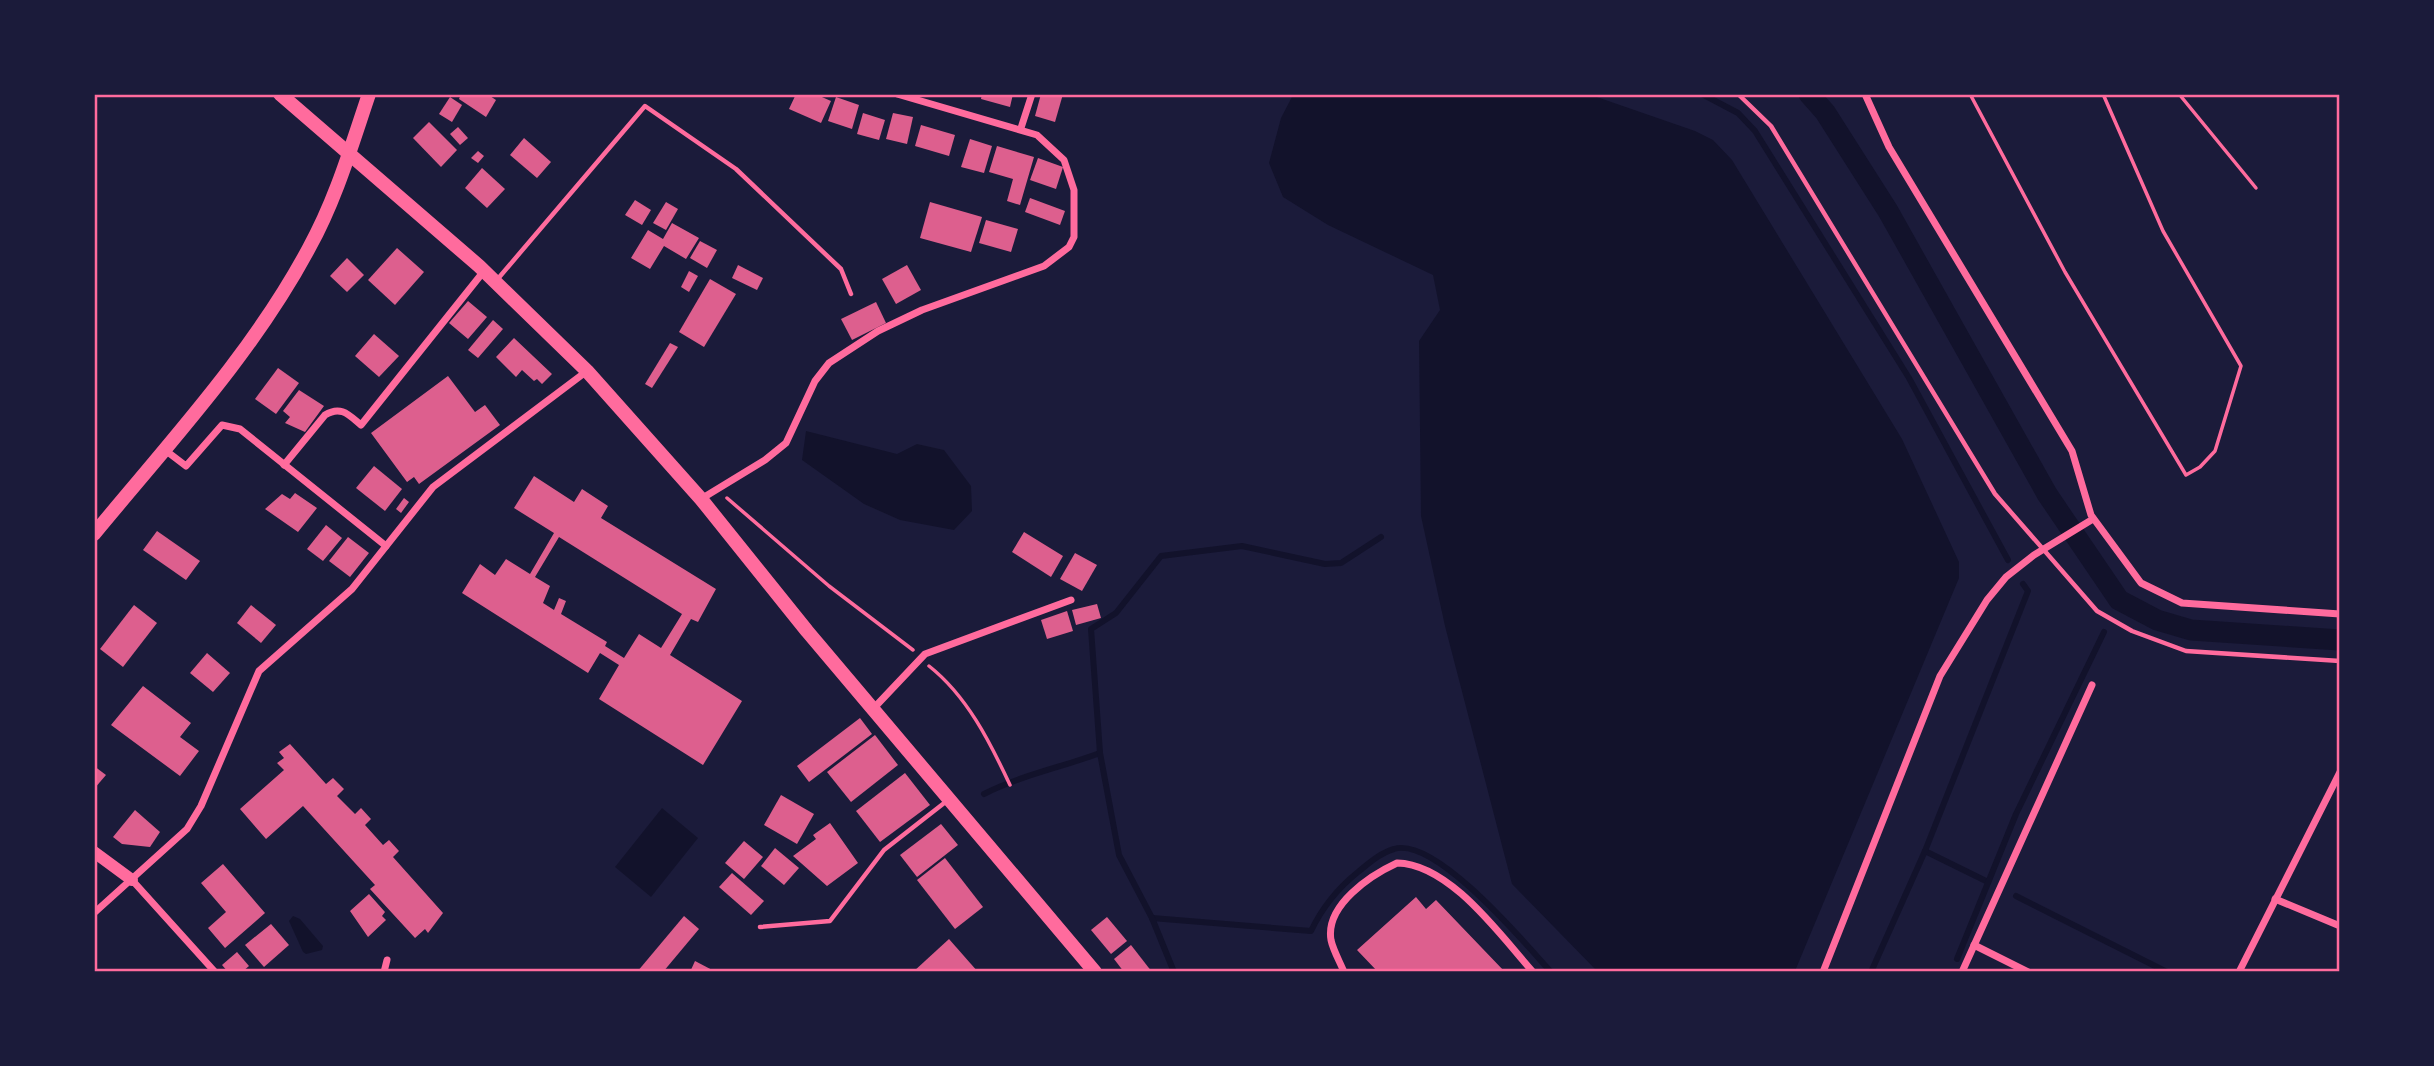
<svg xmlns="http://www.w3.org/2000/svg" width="2434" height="1066" font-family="'IBM Plex Sans',sans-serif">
<rect width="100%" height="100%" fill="#1b1b3a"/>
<g fill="#12122b">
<polygon points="1293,95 1591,95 1695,131 1713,140 1732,160 1902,439 1959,562 1959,578 1795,971 1597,971 1512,884 1445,626 1421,516 1419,341 1440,310 1433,275 1328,225 1283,197 1269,163 1281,118"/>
<polygon points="806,431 897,454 917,444 944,450 971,486 972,511 954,530 900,520 864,504 802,460"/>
<polygon points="662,808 698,838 651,897 615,867"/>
<polygon points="293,916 300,919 323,946 322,950 306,954 303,952 289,921"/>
</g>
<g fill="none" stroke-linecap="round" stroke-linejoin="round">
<g stroke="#12122b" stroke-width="6">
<polyline points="1702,94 1738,113 1755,131 1909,378 2008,560"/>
<polyline points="2118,603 2119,600"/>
<path d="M984,794C1019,776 1062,767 1100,753"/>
<polyline points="1925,851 1988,882"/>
<polyline points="2016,896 2167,972"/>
<path d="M1152,918L1311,931C1322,908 1338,888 1358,872C1368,864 1380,853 1394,849C1435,836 1524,942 1551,972"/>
<polyline points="1957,959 2016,814 2104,632"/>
<polyline points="1174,972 1152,918 1119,855 1100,753 1091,629 1116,613 1161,556 1242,546 1325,564 1341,563 1381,537"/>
<polyline points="1871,972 1925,851 2028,591 2023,584"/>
</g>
<polyline stroke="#12122b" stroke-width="21" points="1809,94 1825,112 1888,211 2047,494 2119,600 2157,620 2191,630 2340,640"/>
</g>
<g fill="#dd5f8e" fill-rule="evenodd">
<polygon points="461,94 487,94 496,100 486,117 459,99"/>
<polygon points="796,94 815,94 831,101 821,123 789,109"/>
<polygon points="982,94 1013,94 1010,107 981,99"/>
<polygon points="1041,94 1063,94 1055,122 1035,116"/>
<polygon points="450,97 462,105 452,122 439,114"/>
<polygon points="836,97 859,105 852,129 828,121"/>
<polygon points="863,113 885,120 879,140 857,134"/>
<polygon points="893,113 913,117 907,144 886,139"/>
<polygon points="429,122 457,150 441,167 413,138"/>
<polygon points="921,125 955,135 949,156 915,146"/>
<polygon points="458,127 468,138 460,145 450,134"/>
<polygon points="524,138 551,162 537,178 510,155"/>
<polygon points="970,139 992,146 984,173 961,167"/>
<polygon points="997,146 1034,157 1020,205 1007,201 1013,179 989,172"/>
<polygon points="478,151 484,156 478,163 471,158"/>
<polygon points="1038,158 1063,167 1056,189 1030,180"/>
<polygon points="482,168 505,189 487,208 465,188"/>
<polygon points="1030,198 1065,211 1060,225 1025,212"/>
<polygon points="635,200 651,210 642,225 625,215"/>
<polygon points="666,202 678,209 666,230 653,223"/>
<polygon points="930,202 982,217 971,252 920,238"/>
<polygon points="986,220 1018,229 1011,252 979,243"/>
<polygon points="672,223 699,238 686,259 664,246 650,269 631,258 648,230 663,239"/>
<polygon points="700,241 717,250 707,268 690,258"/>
<polygon points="397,248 424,272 395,305 368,280"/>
<polygon points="347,258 364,275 347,292 330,276"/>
<polygon points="738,265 763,278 757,290 732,278"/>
<polygon points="907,265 921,290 896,304 882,279"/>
<polygon points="689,271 698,276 689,292 681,287"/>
<polygon points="710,279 736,294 704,347 679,332"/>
<polygon points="468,301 487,317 468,339 449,323"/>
<polygon points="876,302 886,323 852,340 841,319"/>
<polygon points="493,320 503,329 478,358 468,350"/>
<polygon points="374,334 399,356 379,377 355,356"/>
<polygon points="514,338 552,374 542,384 537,379 534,381 522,370 516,377 496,357"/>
<polygon points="670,343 678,347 652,388 645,384"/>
<polygon points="278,368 299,383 276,414 255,399"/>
<polygon points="448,376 475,412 485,405 500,425 419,484 414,477 407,482 371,433"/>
<polygon points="299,390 324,406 305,432 285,423 290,417 283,411"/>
<polygon points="374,466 402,489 385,511 356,488"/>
<path d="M534,476L574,502L582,489L608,506L601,518L716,589L698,622L691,619L670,655L742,701L703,765L599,699L619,665L600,653L588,673L462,593L480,564L495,575L506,559L530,574L554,533L514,508ZM559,537L682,614L661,648L639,634L624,658L605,646L607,642L561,614L566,601L559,598L554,610L543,603L550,586L535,577Z"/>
<polygon points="295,493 317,508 298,532 265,509 282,494 290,499"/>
<polygon points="404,498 409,502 401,513 396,509"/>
<polygon points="326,525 342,538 323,561 307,549"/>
<polygon points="157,531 200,561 186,580 143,550"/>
<polygon points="1024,532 1063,556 1051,577 1012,552"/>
<polygon points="348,537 369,553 350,577 329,561"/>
<polygon points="1075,553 1097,565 1082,591 1060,579"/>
<polygon points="1097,604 1101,618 1076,625 1072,610"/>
<polygon points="134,605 157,623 123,667 100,649"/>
<polygon points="251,605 276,625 261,643 237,623"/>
<polygon points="1067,611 1073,631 1047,639 1041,620"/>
<polygon points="207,653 230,673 213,692 190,673"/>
<polygon points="143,686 191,723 180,737 199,751 180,776 111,725"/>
<polygon points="860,718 872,734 809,782 797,766"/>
<polygon points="875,735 898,765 851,802 827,772"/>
<polygon points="290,744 326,784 333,778 344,789 337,796 355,814 361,808 371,819 365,825 383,845 389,840 399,851 393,857 443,913 428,933 425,929 415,938 370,889 375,885 303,806 266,839 240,809 284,770 277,763 284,758 279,752"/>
<polygon points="94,766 106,775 94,789"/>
<polygon points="905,773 930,805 880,842 856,811"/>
<polygon points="781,795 814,814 797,844 764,825"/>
<polygon points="135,810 160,832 150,847 122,844 113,837"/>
<polygon points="830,823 858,863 827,886 793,856 816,839 813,835"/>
<polygon points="941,824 958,845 917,877 900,855"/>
<polygon points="744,841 763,857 744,879 725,863"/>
<polygon points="775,848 799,868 784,885 761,866"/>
<polygon points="945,858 983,907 955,929 917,880"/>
<polygon points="223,864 265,913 225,948 208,928 226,912 201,883"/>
<polygon points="732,873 764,901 751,915 719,887"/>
<polygon points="369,894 385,912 382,916 386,920 368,937 350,911"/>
<polygon points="1416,897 1426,909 1436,900 1505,972 1378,972 1357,950"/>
<polygon points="684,916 699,929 663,972 637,972"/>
<polygon points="1107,917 1127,941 1111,954 1091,930"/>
<polygon points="271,924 289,945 264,967 245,945"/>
<polygon points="949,939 978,972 913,972"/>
<polygon points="1131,945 1152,972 1124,972 1114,959"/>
<polygon points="237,952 249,966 242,972 228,972 222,965"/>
<polygon points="695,961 716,972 690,972"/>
</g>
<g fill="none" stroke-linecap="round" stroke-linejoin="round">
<g stroke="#ff6b9d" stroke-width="3.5">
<polyline points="1970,94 2065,272 2186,475 2200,467 2215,451 2241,366 2163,231 2103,94"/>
<polyline points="2179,94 2256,188"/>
<polyline points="727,498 829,586 913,650"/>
<path d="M929,666C967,696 990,742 1010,785"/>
</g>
<g stroke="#ff6b9d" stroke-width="4.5">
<polyline points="1738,94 1771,126 1995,494 2097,611 2132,631 2186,651 2340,661"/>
<polyline points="496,281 645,106 736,169 841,269 851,294"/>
<polyline points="760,927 830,921 884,850 948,800"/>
</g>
<g stroke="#ff6b9d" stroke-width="7">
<polyline points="1865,94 1889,147 2072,451 2091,515 2141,583 2182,603 2340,614"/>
<polyline points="1021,128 1032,94"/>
<polyline points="165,450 186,466 222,425 240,429 386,546"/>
<path d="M284,465L325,415C341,405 349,415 361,425L484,271"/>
<polyline points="701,499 765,460 786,443 815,381 829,363 878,331 922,310 1044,266 1069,247 1074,237 1074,190 1064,160 1037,135 897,94"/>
<polyline points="873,709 925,654 1071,600"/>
<polyline points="132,880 215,972"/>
<polyline points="2275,899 2340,926"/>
<polyline points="94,913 187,829 201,806 259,671 352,589 433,487 587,371"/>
<polyline points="1974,945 2028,972"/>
<polyline points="384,972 387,960"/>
<path d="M1344,972C1340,962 1333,950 1331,940C1325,905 1371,875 1397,863C1450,864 1500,935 1533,972"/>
<polyline points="1823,972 1940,676 1987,600 2006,577 2034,555 2093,519"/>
<polyline points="1962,972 2092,685"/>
<polyline points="2239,972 2340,772"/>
</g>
<polyline stroke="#ff6b9d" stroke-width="12" points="94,852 132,880"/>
<g stroke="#ff6b9d" stroke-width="14">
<polyline points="280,94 479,266 587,371 701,499 807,631 1095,972"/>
<path d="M94,534C169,443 253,353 309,248C336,199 351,147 369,94"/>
</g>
</g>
<rect width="2434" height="1066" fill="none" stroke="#1b1b3a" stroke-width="192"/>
<rect x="96" y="96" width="2242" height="874" fill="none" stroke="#ff6b9d" stroke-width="2.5"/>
</svg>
